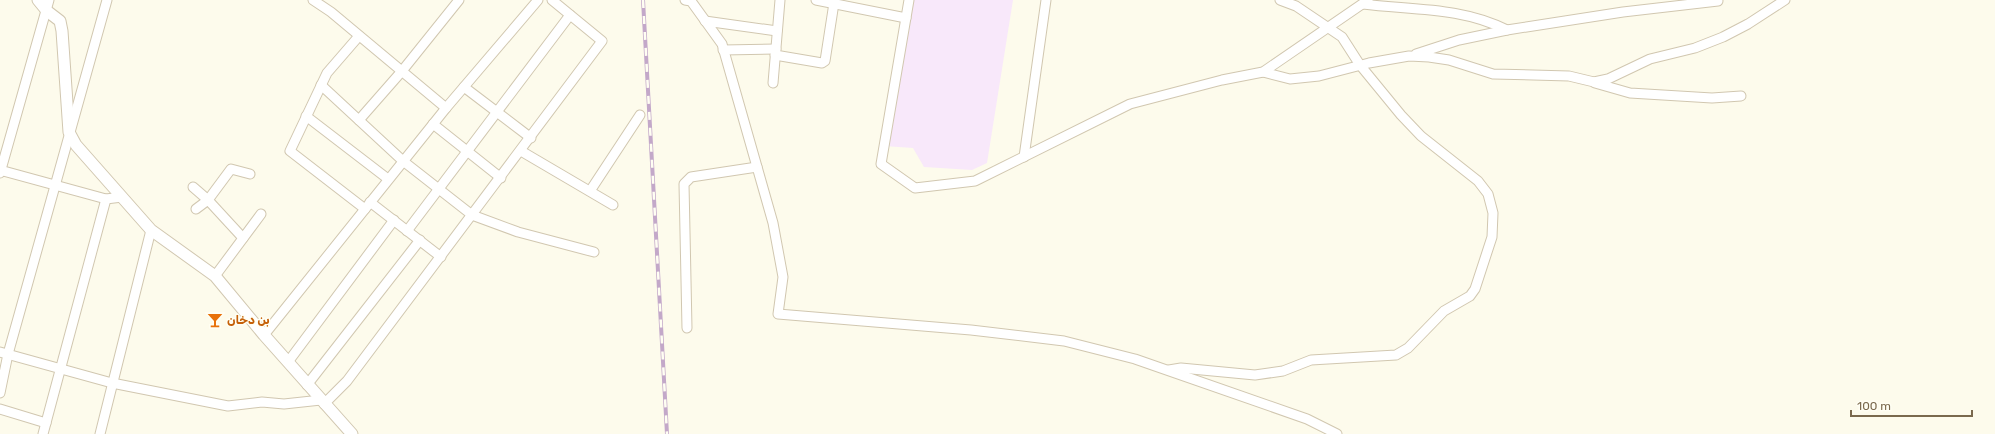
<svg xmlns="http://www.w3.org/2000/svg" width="1995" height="434" font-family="Rubik,Cairo,sans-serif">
<rect width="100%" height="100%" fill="#fdfbec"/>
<polygon fill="#f8e8fa" points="913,0 1013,0 987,163 972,170 924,167 913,148 884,146"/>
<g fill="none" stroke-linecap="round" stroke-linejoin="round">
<defs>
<g id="minor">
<polyline points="313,0 331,12 446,108"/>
<polyline points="685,0 691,1 722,44 773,223 783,277 778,314 971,330 1064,341 1135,359 1307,419 1337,434"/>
<polyline points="816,0 906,18"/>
<polyline points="909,0 881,164 915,188 975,181 1130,104 1222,80 1263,72 1368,0"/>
<path d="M1363,4C1412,10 1462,7 1507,30"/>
<polyline points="705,21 777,31"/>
<polyline points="359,36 327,73 290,151 365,209"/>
<polyline points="723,50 776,49"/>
<polyline points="1416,54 1459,40 1507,30 1623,12 1718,1"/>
<polyline points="775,55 822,63 825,61 834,3"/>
<polyline points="1263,72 1290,79 1319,76 1369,63 1409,56 1429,57 1449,60 1493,74 1569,76 1594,82 1608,79 1650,59 1695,48 1723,37 1748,24 1785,0"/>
<polyline points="773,83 780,0"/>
<polyline points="1595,83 1630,93 1712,98 1741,96"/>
<polyline points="321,85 403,161 472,215 518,232 594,252"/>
<polyline points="464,87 531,138"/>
<polyline points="306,116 388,179"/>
<polyline points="359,120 402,71 459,0"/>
<polyline points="433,124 501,178"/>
<polyline points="521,151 613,205"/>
<polyline points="1024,157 1046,0"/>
<polyline points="0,170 106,199 122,197"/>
<polyline points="0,173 49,0"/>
<polyline points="193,187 208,200 243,238"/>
<polyline points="590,191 640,115"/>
<polyline points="370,202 441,257"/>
<polyline points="196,209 208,200 231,169 250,174"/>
<polyline points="407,231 570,15"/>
<polyline points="215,276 261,214"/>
<polyline points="687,328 684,184 691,177 757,167"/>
<polyline points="264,335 446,108 538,0"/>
<polyline points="0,352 112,383 228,406 262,402 284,404 321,400"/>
<polyline points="288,362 394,220"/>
<polyline points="1169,370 1181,368 1255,375 1283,371 1311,360 1396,355 1408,348 1444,311 1470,296 1475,289 1492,237 1493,213 1488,194 1478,181 1421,136 1401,115 1360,65 1342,37 1296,6 1280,0"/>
<polyline points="307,385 420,240"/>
<polyline points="0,393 8,354 107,0"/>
<polyline points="324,404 347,381 602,41 552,0"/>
<polyline points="0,409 46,423"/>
<polyline points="43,434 106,199"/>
<polyline points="100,434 151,230"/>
</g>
<polyline id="tertiary" points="38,0 47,11 60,21 62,31 69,132 76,145 151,230 215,276 264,335 352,434"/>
</defs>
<use href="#minor" stroke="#d1c7b0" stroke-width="11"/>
<use href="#tertiary" stroke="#d1c7b0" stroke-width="13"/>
<use href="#minor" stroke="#fff" stroke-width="9"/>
<use href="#tertiary" stroke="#fff" stroke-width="11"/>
<defs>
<polyline id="rail" points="643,0 667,434"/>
</defs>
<use href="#rail" stroke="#c3a8c9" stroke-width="4"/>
<use href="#rail" stroke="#fffef3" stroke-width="2.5" stroke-dasharray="8" stroke-linecap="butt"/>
</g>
<defs>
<symbol id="bar-bare" viewBox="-9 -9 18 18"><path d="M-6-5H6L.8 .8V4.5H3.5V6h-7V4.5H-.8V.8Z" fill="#e8710a" stroke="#fffef3" stroke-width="2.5" paint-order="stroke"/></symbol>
</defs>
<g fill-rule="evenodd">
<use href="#bar-bare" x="204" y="309" width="22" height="22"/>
</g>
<g text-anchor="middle" stroke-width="3" stroke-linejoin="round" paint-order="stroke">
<g font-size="12" font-weight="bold" fill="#c56008" stroke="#fffef3" text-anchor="start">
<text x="227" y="324">بن دخان</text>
</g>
</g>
<path d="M1851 410v6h121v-6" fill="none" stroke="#7a694d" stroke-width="2"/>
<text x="1857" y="410" font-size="12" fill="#7a694d" stroke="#fffef3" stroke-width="3" paint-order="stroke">100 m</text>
</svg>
